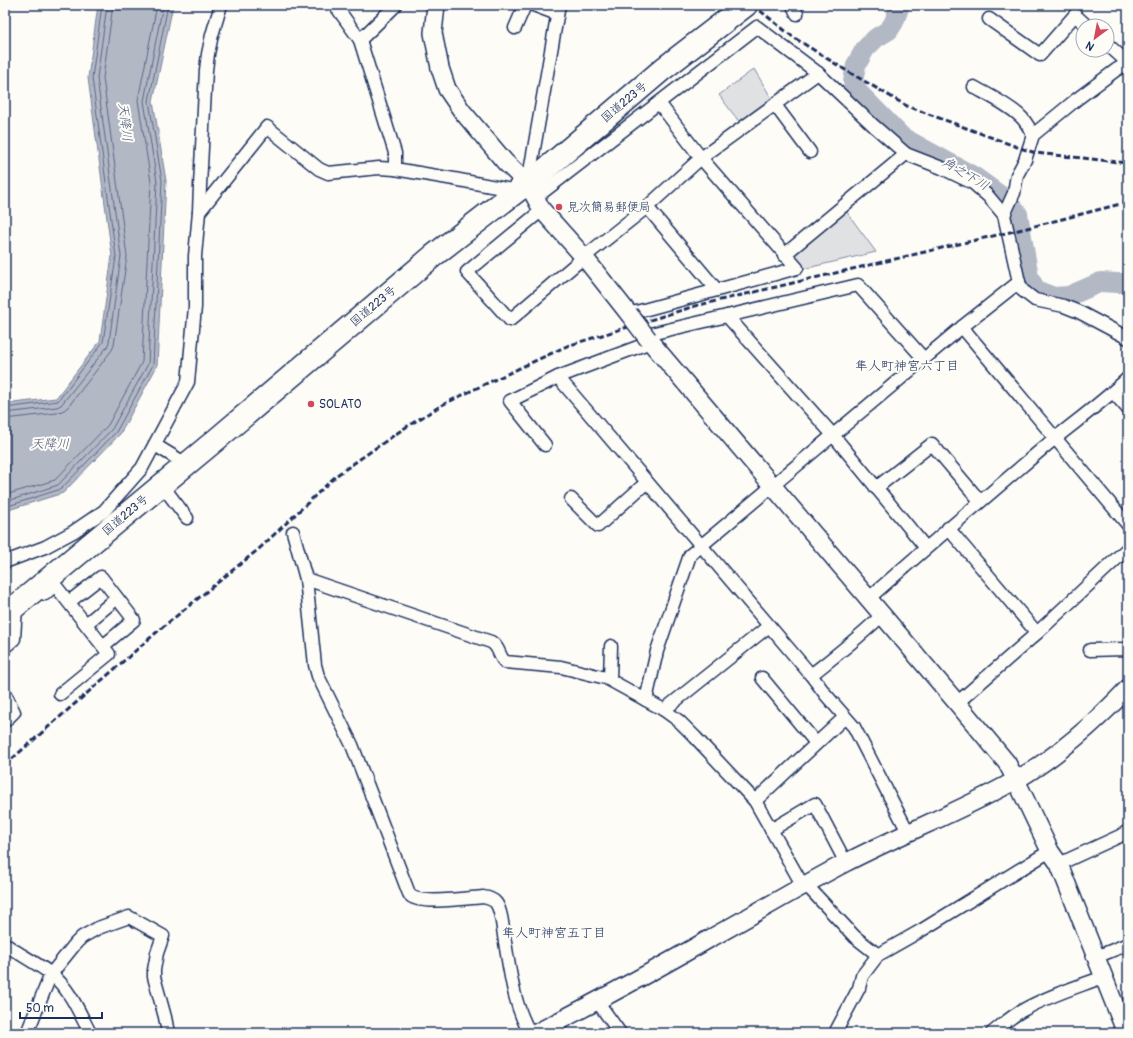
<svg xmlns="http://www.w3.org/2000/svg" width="1133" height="1038" font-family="Pangolin,'Klee One',sans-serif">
<rect width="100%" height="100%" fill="#fdfcf7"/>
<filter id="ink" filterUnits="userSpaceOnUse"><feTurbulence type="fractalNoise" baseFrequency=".025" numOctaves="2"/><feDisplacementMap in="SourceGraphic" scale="8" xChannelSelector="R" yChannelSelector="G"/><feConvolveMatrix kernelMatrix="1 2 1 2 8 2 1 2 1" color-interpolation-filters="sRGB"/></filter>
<g filter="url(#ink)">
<g fill="#e0e1e3" stroke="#7e88a0">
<polygon points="754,69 772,99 740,123 719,95"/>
<polygon points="846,211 876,252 803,269 790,255"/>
</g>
<polygon fill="#b3b8c5" stroke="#76819c" points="98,5 173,5 153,101 166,181 157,366 120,434 63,493 5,511 5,404 56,398 100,341 112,256 88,78"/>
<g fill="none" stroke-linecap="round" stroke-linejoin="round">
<g stroke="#586687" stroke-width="1">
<polyline points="5,408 58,401 103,342 116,257 92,78 102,5"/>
<polyline points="5,413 57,407 61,405 107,347 109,342 121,256 97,78 107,5"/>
<polyline points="5,419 57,413 64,410 68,407 112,350 114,345 127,256 103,78 113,5"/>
<polyline points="5,495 55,480 108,425 142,362 151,182 138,100 157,5"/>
<polyline points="5,502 58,485 112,429 148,364 157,182 144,101 163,5"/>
<polyline points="5,507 61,489 116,432 153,365 162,181 149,101 168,5"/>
</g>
<polyline stroke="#b3b8c5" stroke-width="20" points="900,5 894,22 889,30 876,38 865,49 856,65 853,82 858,92 902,137 975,177 1004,198 1018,214 1029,277 1036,290 1054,297 1069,296 1101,282 1117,283 1128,283"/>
<defs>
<g id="street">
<polyline points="335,5 360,40 395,153 395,169"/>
<polyline points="533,5 557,14"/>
<polyline points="795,5 794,8 797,14"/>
<polyline points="989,19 1040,55 1075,15 1087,26"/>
<polyline points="515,28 525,5"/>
<polyline points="360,40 396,5"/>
<polyline points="1107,44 1128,63"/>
<path d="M974,87C990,96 1007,104 1020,116C1026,121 1029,128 1033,135"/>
<polyline points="775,105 810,152"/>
<polyline points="528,183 559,5"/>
<polyline points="535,198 757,27 818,73 874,126 906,154 942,168 973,183 988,196 1004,215 1019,282 1022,290 1035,300 1064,306 1079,312 1128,338"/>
<polyline points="647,207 717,290 797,268 701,158 659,103"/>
<polyline points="542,210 467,272 510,320 584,257 647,207 701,158 818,73"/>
<polyline points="199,212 267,127 319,169 328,173 379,168 395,169 454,179 517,191"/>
<polyline points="1004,215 1014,193 1017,175 1025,160 1033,135 1077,99 1116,70 1128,63"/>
<polyline points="784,255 906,154"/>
<polyline points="629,314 717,290"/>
<polyline points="962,327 1128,525"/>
<polyline points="646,335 727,316"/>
<polyline points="651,342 558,377 811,675 826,695 854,727 908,832"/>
<polyline points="924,359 858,285 727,316 833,435 926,548"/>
<polyline points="1113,392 1128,409"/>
<polyline points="155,445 186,464"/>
<polyline points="545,445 510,401 558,377"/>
<polyline points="162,485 187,518"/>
<polyline points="876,488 932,444 980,501"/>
<polyline points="571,499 598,526 647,482"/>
<polyline points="948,528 1037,633"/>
<path d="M293,532L306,579L315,665L318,676L352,745L408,891C409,893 409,895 411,896C422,905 468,898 483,897C488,898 493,899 496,903C502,911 503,932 505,942C510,972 514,1006 530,1033"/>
<polyline points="5,562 45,547 73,532 104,511 142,468 188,382 195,307 195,256 199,212 200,186 206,70 208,54 212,35 221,5"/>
<path d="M306,579L491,642C500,647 498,656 505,662L561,667L606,678L646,700"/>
<polyline points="45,594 55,585 109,654 60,694"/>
<path d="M868,599C928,546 988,495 1048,444C1075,422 1103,402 1128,378"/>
<polyline points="69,602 101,577 134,620 103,646"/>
<polyline points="86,624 117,598"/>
<polyline points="5,647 14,639 16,606"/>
<polyline points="1090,650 1124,649 1128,651"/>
<path d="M811,675C835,656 860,637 882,615"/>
<polyline points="762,678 816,743"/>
<polyline points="610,679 611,646"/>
<polyline points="5,694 14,712 5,721"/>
<polyline points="957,703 1037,633 1128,548"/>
<polyline points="664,710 769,626"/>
<polyline points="755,801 845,717"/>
<polyline points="771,830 815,804 846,863"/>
<polyline points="1059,864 1120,836 1128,831"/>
<path d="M5,944C20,955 37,963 51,974C70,989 79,1012 90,1033"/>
<polyline points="878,955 855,937 811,890 803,886 755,801 695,737 679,721 664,710 646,700 657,651 690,555 962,327 1019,282"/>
<polyline points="1096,957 1128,944"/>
<polyline points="597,1001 620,1033"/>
<polyline points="27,1033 51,974 76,943 82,937 98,928 129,917 163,936 157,953 154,970 154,977 165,1017 168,1033"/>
<polyline points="835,1033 859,988 862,976 878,955 922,930 1050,851"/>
<path d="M992,1033C1003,1024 1013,1015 1025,1009C1050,995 1077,987 1103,977"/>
</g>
<g id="secondary">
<polyline points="436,5 433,33 440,68 447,89 462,111 505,162 528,184 542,210 584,257 629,314"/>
<polyline points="648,339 957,703 1007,763 1016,780 1050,851 1059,864 1126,1033"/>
<path d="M536,1033C594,1003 652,972 709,939C755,914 799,887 845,863C901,834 961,811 1016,780C1058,756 1095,723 1128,688"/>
</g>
<polyline id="highway" points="5,615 217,439 433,256 517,191 528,184 663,69 746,5"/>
</defs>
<use href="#street" stroke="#1b2f5e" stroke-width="15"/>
<use href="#secondary" stroke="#1b2f5e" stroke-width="20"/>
<use href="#highway" stroke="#1b2f5e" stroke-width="25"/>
<use href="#street" stroke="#fdfcf7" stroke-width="12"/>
<use href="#secondary" stroke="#fdfcf7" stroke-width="17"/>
<use href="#highway" stroke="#fdfcf7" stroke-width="22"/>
<g stroke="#1b2f5e" stroke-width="3" stroke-dasharray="6 3" stroke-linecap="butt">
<polyline points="753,5 793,37 847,71 907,106 1020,148 1036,153 1128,163"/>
<polyline points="5,765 158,631 260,548 337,475 403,429 442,405 479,387 567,346 695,306 1027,228 1128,202"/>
</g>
<defs>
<polyline id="secondary-bridge" points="629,314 648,339"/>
</defs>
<use href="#secondary-bridge" stroke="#1b2f5e" stroke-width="20" stroke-linecap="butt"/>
<use href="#secondary-bridge" stroke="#fdfcf7" stroke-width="17"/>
</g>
</g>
<g fill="#d1495b" stroke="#fdfcf7" stroke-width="1.5">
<circle cx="559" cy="207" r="4"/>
<circle cx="311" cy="404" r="4"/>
</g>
<g text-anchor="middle" stroke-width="4" stroke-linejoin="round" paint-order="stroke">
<g font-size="12" fill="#1b2f5e" stroke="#fdfcf7">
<text transform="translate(624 102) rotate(-40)" y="4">国道223号</text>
<text transform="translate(373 306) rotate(-40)" y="4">国道223号</text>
<text transform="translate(125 515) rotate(-40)" y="4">国道223号</text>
</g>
<g font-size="12" fill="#1b2f5e" stroke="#fdfcf7" text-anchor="start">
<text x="567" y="211">見次簡易郵便局</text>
<text x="319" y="408">SOLATO</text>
</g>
<g font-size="13" font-style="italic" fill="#49587d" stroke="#fdfcf7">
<text transform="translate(126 122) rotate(83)" y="5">天降川</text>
<text transform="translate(966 173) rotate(31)" y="5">角之下川</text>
<text x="50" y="448">天降川</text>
</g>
<g font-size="13" fill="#1b2f5e" stroke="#fdfcf7">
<text x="907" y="370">隼人町神宮六丁目</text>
<text x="554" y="937">隼人町神宮五丁目</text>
</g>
</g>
<rect width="1133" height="1038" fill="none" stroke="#fdfcf7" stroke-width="20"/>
<rect x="10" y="10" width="1113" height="1018" fill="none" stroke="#1b2f5e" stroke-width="1.5" filter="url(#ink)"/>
<g transform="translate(1095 38) rotate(212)"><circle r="19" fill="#fdfcf7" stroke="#a3aaba"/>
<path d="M0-3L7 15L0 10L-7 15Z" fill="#d1495b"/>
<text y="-6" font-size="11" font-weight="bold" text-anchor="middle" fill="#1b2f5e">N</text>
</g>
<path d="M20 1012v6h82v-6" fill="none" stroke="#1b2f5e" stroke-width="2"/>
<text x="26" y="1012" font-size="12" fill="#1b2f5e" stroke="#fdfcf7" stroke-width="3" paint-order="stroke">50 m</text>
</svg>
